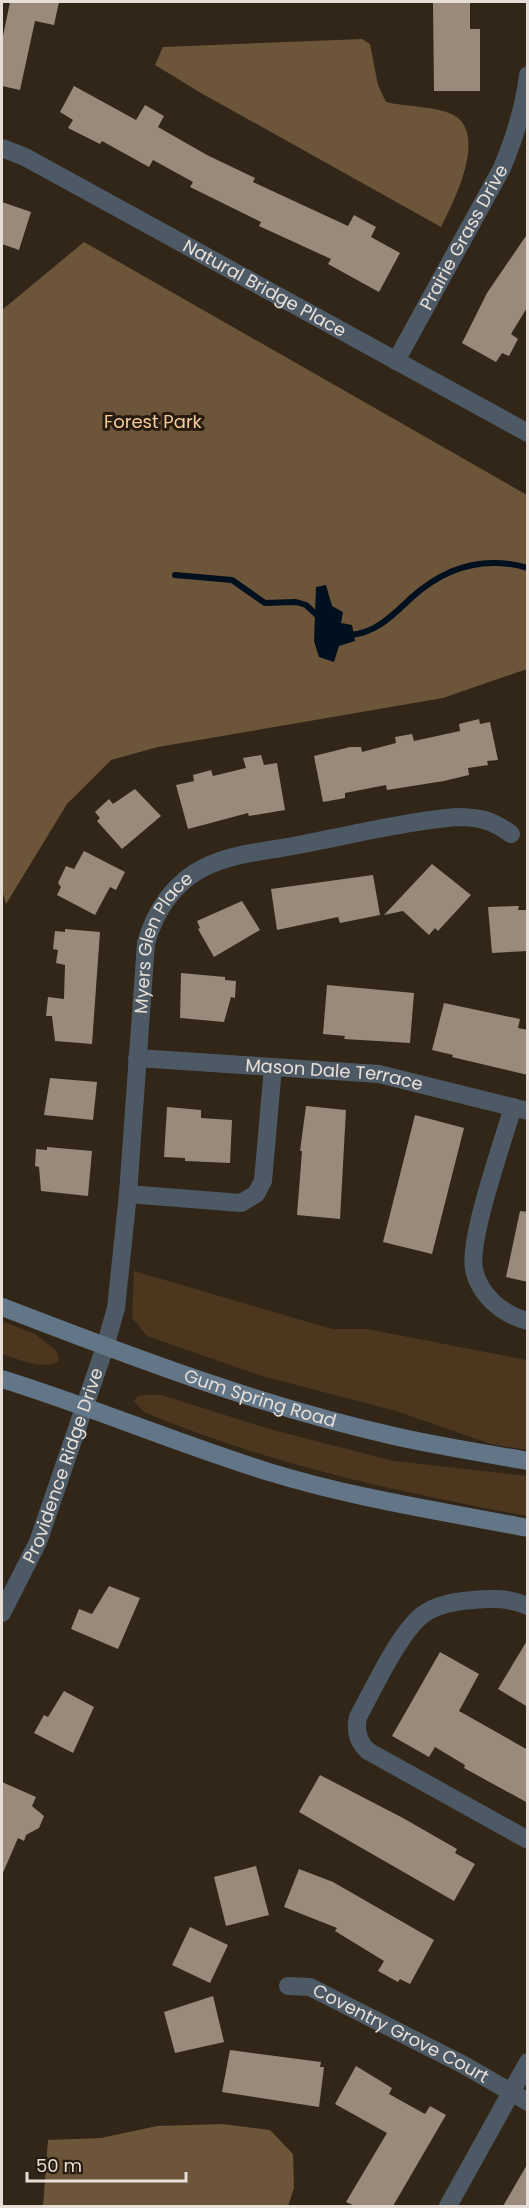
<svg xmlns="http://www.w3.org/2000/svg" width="529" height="2208" font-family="Poppins,sans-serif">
<rect width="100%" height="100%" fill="#312618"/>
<g fill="#4c371e">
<polygon points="134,1271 332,1329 367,1329 527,1360 527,1450 491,1444 396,1411 262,1376 147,1336 132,1318"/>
<path d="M2,1321L35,1334L57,1351L59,1361C43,1371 18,1359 2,1354Z"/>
<path d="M146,1395H161L273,1430L394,1461L527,1476V1516C397,1492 267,1464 144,1412L134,1401L138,1396Z"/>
</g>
<g fill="#6d5539">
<path d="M362,39L370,44L378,85L386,102C405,107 444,106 458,118C485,141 453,203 441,227L201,93L155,65L163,47Z"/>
<polygon points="84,242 527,495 527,669 443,698 158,747 111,760 67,804 6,904 2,890 2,310"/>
<polygon points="222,2124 270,2130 293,2154 294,2188 288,2206 43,2206 48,2140 101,2138 157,2126"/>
</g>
<polygon fill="#00101f" points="326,585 332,606 343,612 341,623 352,625 355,641 339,646 334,662 319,657 314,641 316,587"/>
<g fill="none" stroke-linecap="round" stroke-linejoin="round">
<g stroke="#00101f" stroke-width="6">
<polyline points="175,575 232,580 265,603 296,602 306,605 320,618"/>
<path d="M349,635C375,634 393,615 411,598C445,567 483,555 528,568"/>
</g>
</g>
<g fill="#998a7b">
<polygon points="10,2 59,2 54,25 35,21 20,90 2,86 2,41"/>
<polygon points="433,2 470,2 470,29 480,29 480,91 434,91"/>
<polygon points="74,86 136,120 145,105 164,116 158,127 207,155 255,178 253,182 348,226 354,215 376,227 371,237 400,253 379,292 328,264 331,259 259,226 261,222 190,187 193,182 153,160 149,167 102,141 100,144 68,128 73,120 60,112"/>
<polygon points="2,202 31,212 19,250 2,244"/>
<polygon points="528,233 528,306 511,334 518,339 509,356 502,353 496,362 462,343 487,293"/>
<polygon points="479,719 480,724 490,722 498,760 487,761 488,765 468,768 469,775 444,781 387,790 386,785 345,793 345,798 323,802 314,756 350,747 361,747 362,752 396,743 395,737 412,734 414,741 460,731 459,724"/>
<polygon points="261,755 264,765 277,763 285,810 249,816 248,813 188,829 176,785 194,781 193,775 211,770 213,776 246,768 243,758"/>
<polygon points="135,789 161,816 122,849 97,821 100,818 95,812 109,799 113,804"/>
<polygon points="84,851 125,872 116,890 110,887 95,915 57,895 61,887 58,883 66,866 74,869"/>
<polygon points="432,864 471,895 438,931 435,928 429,935 403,911 384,915"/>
<polygon points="373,875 380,915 340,923 338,917 277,930 271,889"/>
<polygon points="242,901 260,930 214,957 198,929 200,928 197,921"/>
<polygon points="519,906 518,910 528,910 528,951 492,953 488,907"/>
<polygon points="65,929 100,932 92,1044 55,1041 52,1016 46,1016 48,997 64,999 65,965 56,963 58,950 53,949 55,931 65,932"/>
<polygon points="181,973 225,977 225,980 236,981 235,998 231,997 224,1022 180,1018"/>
<polygon points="327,985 414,993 410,1043 344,1039 345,1036 323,1034"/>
<polygon points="444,1003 520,1019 518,1028 528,1030 528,1075 452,1057 453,1055 432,1050"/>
<polygon points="50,1078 97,1082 93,1120 44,1115"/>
<polygon points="306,1106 346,1110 340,1219 297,1215 302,1151 300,1151"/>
<polygon points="167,1107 201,1110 201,1118 232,1120 230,1163 185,1161 185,1158 164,1157"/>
<polygon points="415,1115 464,1128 432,1254 383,1242"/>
<polygon points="47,1147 92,1151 88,1196 41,1191 39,1167 35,1166 36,1149 47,1150"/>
<polygon points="520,1211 528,1212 528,1282 506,1277"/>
<polygon points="109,1586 140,1598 118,1649 71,1629 79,1609 92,1614"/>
<polygon points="528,1639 528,1707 498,1689"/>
<polygon points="440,1652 479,1674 459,1711 528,1750 528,1803 464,1768 465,1765 435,1747 429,1757 392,1736"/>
<polygon points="64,1691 94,1707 73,1753 34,1733 44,1715 48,1717"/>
<polygon points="320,1775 403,1818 457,1849 455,1853 475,1864 454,1901 299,1812"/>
<polygon points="2,1782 36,1797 32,1806 44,1816 39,1828 26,1835 24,1841 18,1838 2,1875"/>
<polygon points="256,1866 269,1915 226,1926 214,1877"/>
<polygon points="299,1869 333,1882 434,1940 410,1984 400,1979 398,1982 378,1971 384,1961 335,1931 337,1928 284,1907"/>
<polygon points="190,1927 228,1945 210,1983 172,1965"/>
<polygon points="213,1996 224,2042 175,2053 164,2012"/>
<polygon points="230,2050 321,2062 320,2067 324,2067 319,2107 222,2092"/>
<polygon points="356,2066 392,2088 389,2094 425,2114 430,2106 446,2115 393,2206 355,2206 346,2202 387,2133 335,2104"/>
<polygon points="528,2163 528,2206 503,2206"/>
</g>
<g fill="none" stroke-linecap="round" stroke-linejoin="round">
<g stroke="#4d5a65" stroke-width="18">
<path id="s1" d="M2,148L25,157L528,433"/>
<path id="s2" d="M396,361L502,168C515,137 524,108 528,75"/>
<path id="s3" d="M137,1058L379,1074L528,1111"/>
<path d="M513,1107C503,1141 468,1240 474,1269C479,1295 503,1315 528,1321"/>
<polyline points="128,1194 241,1203 256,1194 263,1181 273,1067"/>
<path d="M528,1606C509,1598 493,1598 473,1600C457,1601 439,1604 425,1613C400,1630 373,1690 358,1717C355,1731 358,1742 368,1751L528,1840"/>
<path id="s4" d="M2,1613L38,1542L105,1347L116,1308L128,1194L146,943C155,911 174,882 205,867C233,853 269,851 298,845C350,835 403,822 456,817C479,817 492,820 511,834"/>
<path id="s5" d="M288,1986L310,1987L464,2065L528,2102"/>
<polyline points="448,2206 528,2062"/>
</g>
<g stroke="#627687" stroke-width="18">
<path id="s6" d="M2,1307C129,1356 260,1406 394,1436C438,1446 483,1453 528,1461"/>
<path d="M2,1379C92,1407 179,1444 269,1472C353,1498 441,1511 528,1528"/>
</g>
</g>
<g text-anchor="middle" stroke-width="6" stroke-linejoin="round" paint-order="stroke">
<g font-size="18" fill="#e7dfd7" stroke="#271c0f">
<text dy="6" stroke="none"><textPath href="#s2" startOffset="141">Prairie Grass Drive</textPath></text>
<text dy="6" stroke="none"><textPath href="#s1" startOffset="298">Natural Bridge Place</textPath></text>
<text dy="6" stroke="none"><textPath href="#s4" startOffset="698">Myers Glen Place</textPath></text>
<text dy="6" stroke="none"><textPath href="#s3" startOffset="198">Mason Dale Terrace</textPath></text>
<text dy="6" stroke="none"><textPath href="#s6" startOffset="274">Gum Spring Road</textPath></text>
<text dy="6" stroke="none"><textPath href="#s4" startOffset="160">Providence Ridge Drive</textPath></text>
<text dy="6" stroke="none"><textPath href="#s5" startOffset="124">Coventry Grove Court</textPath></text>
</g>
<g font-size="18" fill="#f8cb99" stroke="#271c0f">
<text x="153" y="428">Forest Park</text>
</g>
</g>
<rect width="529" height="2208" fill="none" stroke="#e7dfd7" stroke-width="6"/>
<path d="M27 2172v9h159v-9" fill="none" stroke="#e7dfd7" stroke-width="3"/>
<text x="36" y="2172" font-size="18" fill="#e7dfd7" stroke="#271c0f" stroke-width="4.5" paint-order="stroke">50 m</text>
</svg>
